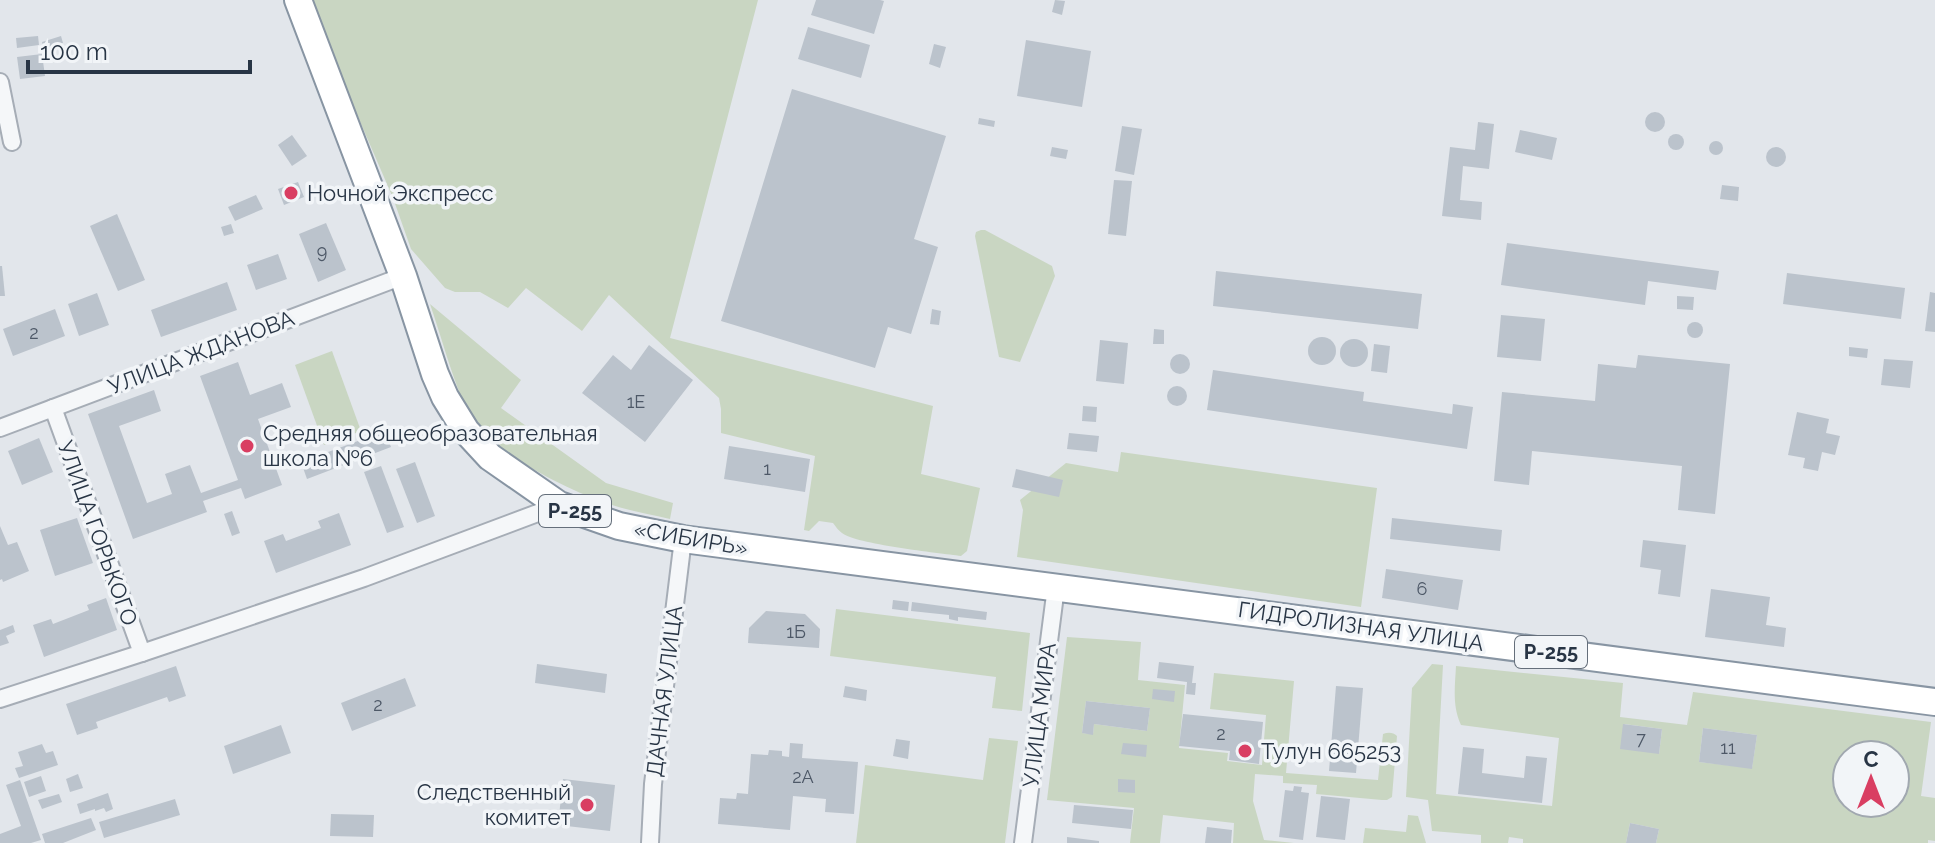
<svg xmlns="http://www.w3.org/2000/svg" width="1935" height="843" font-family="Raleway,sans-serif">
<rect width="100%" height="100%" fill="#e2e6eb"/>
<g fill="#c9d6c2" fill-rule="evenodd">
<path d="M313,0H758L670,338L933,406L921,474L980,488L967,551L961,556C939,553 855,544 842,533C838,530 836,527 833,523L819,521L809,531L804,530L815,456L721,433V409L719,398L609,295L582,331L526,288L508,308L480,292H455L445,288L411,249L393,198L346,89Z"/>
<polygon points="981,230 985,230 1052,266 1055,276 1020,362 999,357 975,236 976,232"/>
<path d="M430,304L521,380L501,408L606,483L673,503L670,519C650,514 629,511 609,504C563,488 486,451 464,404C451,373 441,336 430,304Z"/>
<polygon points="332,351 361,431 324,445 295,365"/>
<polygon points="1121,452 1377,488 1361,607 1017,557 1023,510 1020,500 1066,463 1118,472"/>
<polygon points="836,609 1030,633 1022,711 992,708 996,677 830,656"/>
<path d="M1067,637L1141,642L1138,680L1185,685L1179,748L1228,753L1227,761L1262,765L1266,715L1210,709L1214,673L1294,681L1286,773L1378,780L1383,734C1388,732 1393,732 1397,736L1392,797L1387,800H1382L1316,794L1317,785L1283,783V776L1255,774L1253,801L1264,840L1294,843H1233L1234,823L1163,815L1160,843H1130L1134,808L1047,800ZM1086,701L1150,708L1147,731L1094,724L1093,734L1082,733Z"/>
<path d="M1432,664L1443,665L1436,794L1552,806L1559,738L1461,725C1452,706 1455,687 1456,666L1623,683L1620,717L1687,725L1693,692L1931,722L1921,796L1935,798V841L1928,840V843H1656L1659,829L1630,823L1626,843H1523V839L1509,837L1508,843H1481V835L1432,831L1428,800L1406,797L1412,688ZM1624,724L1662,729L1659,754ZM1703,728L1757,735L1752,768L1699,762ZM1847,755H1895V803H1847Z"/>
<polygon points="989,738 1018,741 1005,843 856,843 865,765 983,780"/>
<polygon points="1408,815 1418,816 1426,843 1363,843 1365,828 1406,832"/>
</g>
<g fill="#bbc3cc">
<polygon points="816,0 880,0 884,1 874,34 811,15"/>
<polygon points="1055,0 1065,1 1062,15 1052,12"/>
<polygon points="808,27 870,45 861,78 798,59"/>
<polygon points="38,36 39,45 17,48 16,38"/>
<polygon points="61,36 63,43 44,49 42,42"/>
<polygon points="1026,40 1091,51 1082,107 1017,96"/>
<polygon points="934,44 946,47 940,68 929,64"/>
<polygon points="42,54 45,76 20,79 17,57"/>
<polygon points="792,89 946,136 914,239 938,247 911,334 888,327 875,368 721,321"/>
<circle cx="1655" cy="122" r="10"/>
<polygon points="979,118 995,121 994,127 978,124"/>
<polygon points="1478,122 1494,124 1489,169 1463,166 1460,200 1482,202 1481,220 1442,216 1450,147 1475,150"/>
<polygon points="1122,126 1142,129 1134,175 1115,171"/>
<polygon points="1520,130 1557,138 1552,160 1515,152"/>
<circle cx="1676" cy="142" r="8"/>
<polygon points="292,135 307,156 292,166 278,145"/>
<circle cx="1716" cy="148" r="7"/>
<polygon points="1052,147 1068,150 1066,159 1050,156"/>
<circle cx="1776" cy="157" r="10"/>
<polygon points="1114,180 1132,181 1126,236 1108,234"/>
<polygon points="298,182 304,197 284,205 278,189"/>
<polygon points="1722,185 1739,187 1738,201 1720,199"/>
<polygon points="256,195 263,209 235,221 228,207"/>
<polygon points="117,214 145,280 118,291 90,226"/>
<polygon points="326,223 346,270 318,282 299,234"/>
<polygon points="231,224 234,233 224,236 221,227"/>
<polygon points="1507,243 1719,271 1716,290 1648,281 1645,305 1501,285"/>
<polygon points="278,254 287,279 256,290 247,265"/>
<polygon points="0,266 2,266 5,296 0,296"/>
<polygon points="1216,271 1422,294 1418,329 1213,306"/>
<polygon points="1787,273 1905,288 1901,319 1783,304"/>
<polygon points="227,282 237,310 161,337 151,310"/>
<polygon points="1930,292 1935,293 1935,332 1925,331"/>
<polygon points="97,293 109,325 79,336 68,304"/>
<polygon points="1677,296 1694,297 1693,310 1677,309"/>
<polygon points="55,309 65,336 13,356 3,329"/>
<polygon points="932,309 941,311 939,325 930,324"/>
<polygon points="1501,315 1545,319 1541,361 1497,357"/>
<circle cx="1695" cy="330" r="8"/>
<polygon points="1154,329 1164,330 1164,344 1153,344"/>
<circle cx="1322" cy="351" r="14"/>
<circle cx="1354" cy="353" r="14"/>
<polygon points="1100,340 1128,343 1124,384 1096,381"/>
<polygon points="1374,344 1390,346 1387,373 1371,371"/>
<polygon points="649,345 693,380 645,442 582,393 613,355 631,370"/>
<polygon points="1849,347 1868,349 1867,358 1849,356"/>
<circle cx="1180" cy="364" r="10"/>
<polygon points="1638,355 1730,364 1715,514 1678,510 1682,466 1532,451 1529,485 1494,481 1502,392 1595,401 1598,364 1636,368"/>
<polygon points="1884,359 1913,361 1910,388 1881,385"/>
<polygon points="238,362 250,395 282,383 291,407 258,419 282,485 245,499 241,488 203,501 207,512 133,539 88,414 154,390 161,411 119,426 147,503 172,494 165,474 190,465 201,493 238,480 200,376"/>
<polygon points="1213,370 1364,392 1363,401 1452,414 1453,404 1473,407 1467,449 1207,410"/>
<circle cx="1177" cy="396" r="10"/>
<polygon points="1083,406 1097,407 1096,422 1082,421"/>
<polygon points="1797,412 1829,419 1826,433 1840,436 1835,455 1822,452 1818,471 1803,468 1805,458 1788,455"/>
<polygon points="385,431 391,447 307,479 301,462"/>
<polygon points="1069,433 1099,436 1097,452 1067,449"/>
<polygon points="39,438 53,472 22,485 8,451"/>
<polygon points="729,446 810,459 805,492 724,479"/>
<polygon points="415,462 435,516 417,523 396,469"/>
<polygon points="381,466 404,527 387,533 364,472"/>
<polygon points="1016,469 1063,480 1059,497 1012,487"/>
<polygon points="232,511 240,533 232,536 224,514"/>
<polygon points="339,513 351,545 276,573 264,541 283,534 286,541 321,528 318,521"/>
<polygon points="77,518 93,563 55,576 40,530"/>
<polygon points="1392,518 1502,530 1500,551 1390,539"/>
<polygon points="0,526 8,545 17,542 29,571 3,582 2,579 0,580"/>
<polygon points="1643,540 1686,545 1680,597 1658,594 1661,570 1640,567"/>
<polygon points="1386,569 1463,580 1458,610 1382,598"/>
<polygon points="1711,589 1770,597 1766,625 1786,628 1784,647 1705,637"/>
<polygon points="106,598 117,630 44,657 33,625 51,619 53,624 89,610 87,605"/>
<polygon points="893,600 909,602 908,611 892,609"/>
<polygon points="912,602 987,612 986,620 958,617 958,621 949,619 949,615 911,611"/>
<polygon points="766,611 805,614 820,629 819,648 748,643 749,628"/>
<polygon points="13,625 15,632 6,636 9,643 0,646 0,630"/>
<polygon points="1159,662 1194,666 1192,683 1196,683 1195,695 1186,694 1187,682 1157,678"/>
<polygon points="537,664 607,674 605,693 535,683"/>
<polygon points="176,666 186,696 169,702 167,697 96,722 98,728 77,735 66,704"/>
<polygon points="405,678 416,706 352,731 341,703"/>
<polygon points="845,686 867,690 866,701 843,697"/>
<polygon points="1336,686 1363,688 1356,773 1329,771"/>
<polygon points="1153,689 1175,691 1174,702 1152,699"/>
<polygon points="1086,701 1150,708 1147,731 1094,724 1093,735 1082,733"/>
<polygon points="1183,714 1263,722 1259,764 1229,760 1230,751 1179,746"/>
<polygon points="1623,724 1662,729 1659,754 1620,749"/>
<polygon points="281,725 291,753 233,774 224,746"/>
<polygon points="1703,728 1757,735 1752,769 1699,762"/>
<polygon points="896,739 910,741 908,759 893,756"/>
<polygon points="790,743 803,744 802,758 858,762 854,814 825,812 826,799 793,796 790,830 718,824 720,798 736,799 737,793 748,794 751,754 768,755 769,750 782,751 782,756 789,757"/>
<polygon points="1123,743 1147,745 1146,757 1121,754"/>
<polygon points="42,744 46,753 53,751 58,765 19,778 15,768 23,766 18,752"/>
<polygon points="1463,747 1484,749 1482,773 1524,778 1526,756 1547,758 1542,803 1458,794"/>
<polygon points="78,774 83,788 70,792 66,779"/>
<polygon points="41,776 46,791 29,797 24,782"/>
<polygon points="563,779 615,785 610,831 558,825"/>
<polygon points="1118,779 1135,780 1135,793 1118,792"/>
<polygon points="20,780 41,840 31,843 0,843 0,834 21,826 6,785"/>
<polygon points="1294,786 1302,787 1301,792 1309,793 1303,840 1279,837 1285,790 1293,791"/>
<polygon points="108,793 113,809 106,812 104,808 95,811 95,809 80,814 77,804"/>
<polygon points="59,794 62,802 42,809 38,800"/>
<polygon points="1321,796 1350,799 1345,840 1316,837"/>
<polygon points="175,799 180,815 104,838 99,822"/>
<polygon points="1074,805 1133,810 1131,829 1072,823"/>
<polygon points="331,814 374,815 373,837 330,836"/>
<polygon points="91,818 96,830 63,843 45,843 42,834"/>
<polygon points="1630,823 1659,829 1656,843 1626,843"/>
<polygon points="1207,827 1232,830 1231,843 1205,843"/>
<polygon points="1067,837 1099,841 1099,843 1067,843"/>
</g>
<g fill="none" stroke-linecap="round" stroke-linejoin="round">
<defs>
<g id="minor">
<polyline points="0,82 12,142"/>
<polyline points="0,428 403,276"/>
<polyline points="142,653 364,578 559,505"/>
<polyline points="0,699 142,653 53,408"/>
<polyline points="650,843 653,784 683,539"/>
<polyline points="1023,843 1056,587"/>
</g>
<polyline id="trunk" points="298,0 403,276 435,374 445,397 466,431 490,457 559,505 619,526 683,539 1935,702"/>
</defs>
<use href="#minor" stroke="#a6adb6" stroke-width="20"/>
<use href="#trunk" stroke="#8895a3" stroke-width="30"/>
<use href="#minor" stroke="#f5f7f9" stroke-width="16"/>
<use href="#trunk" stroke="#fff" stroke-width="26"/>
</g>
<g fill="#d93e62" stroke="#f2f5f8" stroke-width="3">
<circle cx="291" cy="193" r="8"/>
<circle cx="247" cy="446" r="8"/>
<circle cx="1245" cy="751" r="8"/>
<circle cx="587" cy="805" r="8"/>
</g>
<g text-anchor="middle" stroke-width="7" stroke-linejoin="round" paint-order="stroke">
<g font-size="18" fill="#4d5867">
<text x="322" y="258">9</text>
<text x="34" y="339">2</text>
<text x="636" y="408">1Е</text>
<text x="767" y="475">1</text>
<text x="1422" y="595">6</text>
<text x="796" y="638">1Б</text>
<text x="378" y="711">2</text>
<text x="1221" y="740">2</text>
<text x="1641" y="745">7</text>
<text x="1728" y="754">11</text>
<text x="803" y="783">2А</text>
</g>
<g fill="#f2f5f8" stroke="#656f7b" stroke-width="2">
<rect x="539" y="495" width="72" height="32" rx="6"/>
<rect x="1515" y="636" width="72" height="32" rx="6"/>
</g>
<g font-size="20" font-weight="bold" fill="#283545">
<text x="575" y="518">Р-255</text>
<text x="1551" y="659">Р-255</text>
</g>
<g font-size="22" fill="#283545" stroke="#f2f5f8" text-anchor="start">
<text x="307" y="201">Ночной Экспресс</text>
<text x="263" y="441">Средняя общеобразовательная<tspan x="263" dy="25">школа №6</tspan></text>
<text x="1261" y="759">Тулун 665253</text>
<text x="571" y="800" text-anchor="end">Следственный<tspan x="571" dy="25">комитет</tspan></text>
</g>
<g font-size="22" fill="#283545" stroke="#f2f5f8">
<text transform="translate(201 352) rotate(-21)" y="8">УЛИЦА ЖДАНОВА</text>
<text transform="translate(98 533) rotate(70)" y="8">УЛИЦА ГОРЬКОГО</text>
<text transform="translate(691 538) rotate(10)" y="8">«СИБИРЬ»</text>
<text transform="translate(1361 626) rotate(8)" y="8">ГИДРОЛИЗНАЯ УЛИЦА</text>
<text transform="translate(664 691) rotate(-83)" y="8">ДАЧНАЯ УЛИЦА</text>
<text transform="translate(1039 715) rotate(-83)" y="8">УЛИЦА МИРА</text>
</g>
</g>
<g transform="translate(1871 779)"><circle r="38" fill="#f2f5f8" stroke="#a1a8b0" stroke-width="2"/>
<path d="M0-6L14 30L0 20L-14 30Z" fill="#d93e62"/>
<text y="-12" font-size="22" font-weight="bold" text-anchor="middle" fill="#283545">С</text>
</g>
<path d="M28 60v12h222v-12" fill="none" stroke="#283545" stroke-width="4"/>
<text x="40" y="60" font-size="24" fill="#283545" stroke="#f2f5f8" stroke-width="6" paint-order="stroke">100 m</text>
</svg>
